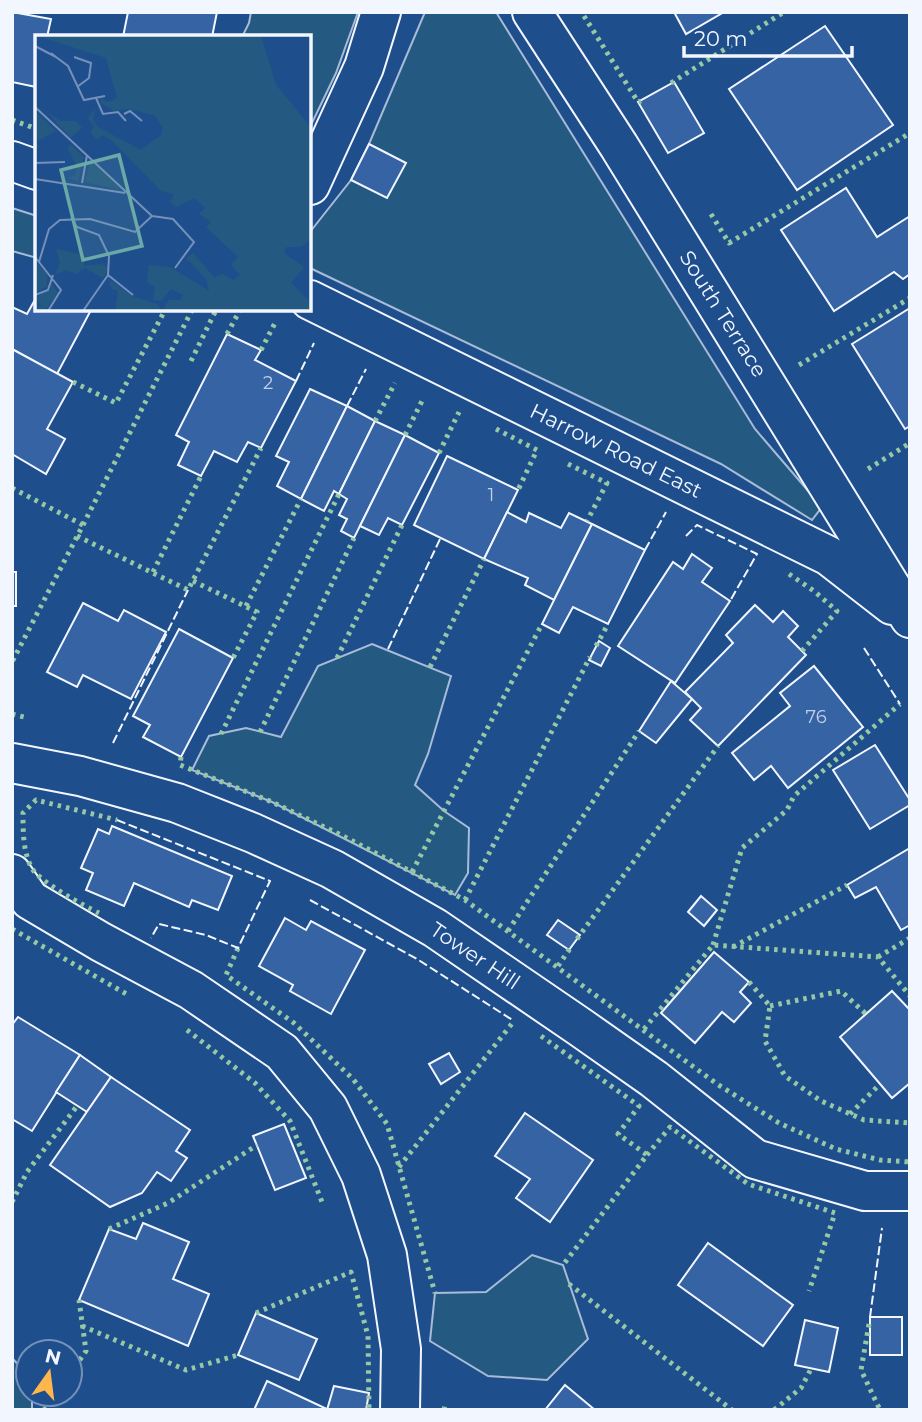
<svg xmlns="http://www.w3.org/2000/svg" width="922" height="1422" font-family="Montserrat,sans-serif">
<rect width="100%" height="100%" fill="#1f4e8c"/>
<g fill="#245a82" stroke="#a8bbd7" stroke-width="2">
<polygon points="251,12 358,12 336,73 310,127 310,37 242,37 249,23"/>
<polygon points="425,12 496,12 755,429 822,507 812,520 721,464 310,268 310,232 351,180 369,144"/>
<polygon points="12,208 37,216 37,258 12,251"/>
<polygon points="372,644 451,676 428,754 415,785 444,811 469,828 468,873 455,895 272,802 192,770 209,736 246,728 281,737 318,666"/>
<polygon points="532,1255 563,1265 588,1339 547,1380 488,1376 430,1341 435,1293 486,1292"/>
<polygon points="12,1358 28,1375 28,1394 32,1394 32,1410 12,1410"/>
</g>
<g fill="#3563a3" stroke="#f2f6ff" stroke-width="2">
<polygon points="12,12 51,19 47,37 37,37 36,87 12,82"/>
<polygon points="128,12 217,12 212,37 123,37"/>
<polygon points="674,12 724,12 686,34"/>
<polygon points="825,26 893,125 797,190 729,89"/>
<polygon points="674,82 704,133 668,153 638,102"/>
<polygon points="369,144 406,163 387,198 351,180"/>
<polygon points="846,188 877,237 910,216 910,274 903,279 894,272 834,311 781,230"/>
<polygon points="37,296 37,310 91,310 57,374 12,349 12,307 27,314"/>
<polygon points="910,308 910,426 905,429 852,344"/>
<polygon points="227,334 261,350 255,360 296,381 261,448 248,442 237,462 214,451 201,476 178,465 189,442 176,435"/>
<polygon points="12,349 73,382 47,429 65,439 46,474 12,454"/>
<polygon points="310,389 347,406 301,499 277,486 289,462 276,456"/>
<polygon points="347,406 375,421 339,494 334,491 324,511 301,499"/>
<polygon points="375,421 405,435 354,538 341,531 347,519 339,515 347,499 339,494"/>
<polygon points="405,435 439,453 402,525 388,518 379,535 360,526"/>
<polygon points="447,456 518,490 484,559 414,525"/>
<polygon points="507,512 526,522 529,513 561,528 569,513 592,524 554,600 525,585 528,578 484,559"/>
<polygon points="592,524 645,550 608,624 573,607 559,633 542,624"/>
<polygon points="692,554 712,568 702,582 730,601 675,683 618,646 673,562 683,569"/>
<rect x="12" y="572" width="4" height="34"/>
<polygon points="83,603 118,621 124,610 166,632 131,699 83,675 77,687 47,672"/>
<polygon points="755,605 773,622 783,611 798,626 788,637 806,655 718,746 690,720 701,708 685,692 733,643 726,635"/>
<polygon points="179,629 233,658 181,757 143,737 150,725 133,716"/>
<polygon points="599,641 610,648 601,666 589,660"/>
<polygon points="814,666 863,727 788,788 771,766 754,780 732,753 790,706 780,693"/>
<polygon points="671,681 692,699 656,743 639,731"/>
<polygon points="875,745 910,800 910,805 870,829 833,770"/>
<polygon points="112,826 232,876 218,910 192,900 189,907 134,883 124,906 86,890 93,873 81,868 98,829 109,834"/>
<polygon points="910,848 910,925 901,930 876,887 855,898 847,885"/>
<polygon points="701,896 717,910 704,926 688,912"/>
<polygon points="285,918 306,930 311,921 365,950 331,1014 290,991 293,985 259,966"/>
<polygon points="558,920 580,935 569,950 547,935"/>
<polygon points="714,952 749,982 740,992 751,1003 734,1022 722,1012 695,1043 661,1013"/>
<polygon points="892,991 910,1010 910,1083 892,1098 840,1037"/>
<polygon points="18,1017 80,1055 32,1131 12,1119 12,1025"/>
<polygon points="449,1053 460,1072 441,1084 429,1064"/>
<polygon points="80,1055 111,1077 87,1112 56,1092"/>
<polygon points="111,1077 190,1130 176,1151 187,1158 171,1181 157,1172 142,1193 110,1207 50,1165"/>
<polygon points="525,1113 593,1160 550,1222 516,1198 530,1179 495,1156"/>
<polygon points="284,1124 306,1178 275,1190 253,1136"/>
<polygon points="143,1223 189,1242 173,1279 209,1294 188,1346 79,1300 109,1229 136,1239"/>
<polygon points="708,1243 793,1305 763,1346 678,1285"/>
<polygon points="256,1313 317,1339 299,1380 238,1355"/>
<rect x="870" y="1317" width="32" height="38"/>
<polygon points="805,1320 838,1328 829,1372 795,1365"/>
<polygon points="267,1381 327,1409 326,1410 254,1410"/>
<polygon points="565,1385 595,1410 545,1410"/>
<polygon points="334,1386 369,1393 366,1410 327,1410"/>
</g>
<g fill="none" stroke-linecap="round" stroke-linejoin="round">
<defs>
<g id="street">
<polyline points="532,12 619,146 910,618"/>
<polyline points="12,161 37,170"/>
<polyline points="310,185 364,67 381,12"/>
<polyline points="310,300 829,556 892,605"/>
<polyline points="12,763 80,776 177,803 253,833 332,869 435,928 580,1027 654,1079 755,1159 865,1191 910,1191"/>
<polyline points="12,874 30,900 101,942 191,990 282,1052 328,1108 361,1175 387,1255 401,1349 400,1410"/>
</g>
</defs>
<use href="#street" stroke="#f2f6ff" stroke-width="42"/>
<use href="#street" stroke="#1f4e8c" stroke-width="38"/>
<g stroke="#97c8a6" stroke-width="5" stroke-dasharray="3.5 5" stroke-linecap="butt">
<polyline points="584,16 638,102 641,101"/>
<polyline points="671,83 784,12"/>
<polyline points="12,120 37,129"/>
<polyline points="711,214 729,243 910,133"/>
<polyline points="227,334 240,310"/>
<polyline points="261,350 275,323"/>
<polyline points="191,361 216,310"/>
<polyline points="799,365 910,298"/>
<polyline points="73,382 116,403 165,310"/>
<polyline points="375,421 395,383"/>
<polyline points="496,429 537,450 518,490"/>
<polyline points="405,435 424,397"/>
<polyline points="439,453 459,412"/>
<polyline points="568,464 607,483 587,521"/>
<polyline points="868,469 910,443"/>
<polyline points="12,488 83,525 12,662"/>
<polyline points="83,525 192,310"/>
<polyline points="77,536 188,590 261,448"/>
<polyline points="153,572 201,476"/>
<polyline points="789,574 814,591 837,611 802,651"/>
<polyline points="193,581 257,612 233,658"/>
<polyline points="246,606 301,499"/>
<polyline points="596,646 608,624"/>
<polyline points="337,658 402,525"/>
<polyline points="430,667 484,559"/>
<polyline points="12,714 24,717"/>
<polyline points="260,732 354,538"/>
<polyline points="221,734 339,494"/>
<polyline points="181,757 180,765 272,802 343,836 465,900 717,1084 779,1123 836,1149 880,1160 910,1162"/>
<polyline points="412,872 542,624"/>
<polyline points="465,900 590,657"/>
<path d="M99,913C84,906 38,881 31,867C23,850 23,832 23,813L36,800L117,820"/>
<polyline points="12,929 130,996"/>
<polyline points="508,931 639,731"/>
<polyline points="577,939 718,746"/>
<polyline points="713,945 742,848 787,810 794,796 900,704"/>
<polyline points="733,947 847,885"/>
<polyline points="238,948 226,975 294,1023 353,1079 387,1124 435,1293"/>
<polyline points="878,957 910,938"/>
<polyline points="558,966 571,947"/>
<polyline points="749,982 770,1006 765,1041 785,1076 821,1101 864,1120 910,1123"/>
<polyline points="770,1006 841,991 866,1014"/>
<polyline points="644,1029 713,945 878,957 910,996"/>
<polyline points="187,1030 255,1083 290,1121 322,1202"/>
<polyline points="541,1036 639,1106 618,1134 647,1155 563,1265"/>
<polyline points="850,1114 880,1084"/>
<polyline points="647,1155 670,1127 748,1184 835,1213 809,1291"/>
<polyline points="399,1167 514,1021"/>
<polyline points="12,1202 27,1172 77,1106"/>
<polyline points="109,1229 168,1203 257,1145"/>
<polyline points="569,1284 732,1410"/>
<polyline points="256,1313 351,1272 368,1336 369,1410"/>
<polyline points="869,1324 861,1370 880,1410"/>
<polyline points="82,1326 186,1370 238,1355"/>
<polyline points="70,1374 86,1351 79,1300"/>
<polyline points="44,1410 56,1394"/>
<polyline points="444,1410 445,1404"/>
<polyline points="774,1410 801,1388 811,1369"/>
</g>
<g stroke="#f2f6ff" stroke-width="2" stroke-dasharray="9 3.5" stroke-linecap="butt">
<polyline points="296,381 314,343"/>
<polyline points="347,406 366,369"/>
<polyline points="686,536 697,525 757,554 730,601"/>
<polyline points="645,550 666,512"/>
<polyline points="864,648 900,704"/>
<polyline points="388,649 441,537"/>
<polyline points="113,743 188,590"/>
<polyline points="117,820 270,881 238,948 206,935 159,924 151,938"/>
<polyline points="310,900 417,959 514,1021"/>
<polyline points="870,1317 882,1228"/>
</g>
</g>
<g text-anchor="middle" stroke-width="5" stroke-linejoin="round" paint-order="stroke">
<g font-size="18" fill="#c3d1e8">
<text x="268" y="389">2</text>
<text x="491" y="501">1</text>
<text x="816" y="723">76</text>
</g>
<g font-size="21" fill="#f2f6ff" stroke="#1f4e8c">
<text transform="translate(723 314) rotate(58)" y="7">South Terrace</text>
<text transform="translate(616 451) rotate(26)" y="7">Harrow Road East</text>
<text transform="translate(475 956) rotate(34)" y="7">Tower Hill</text>
</g>
</g>
<g transform="translate(35 35)">
<rect width="276" height="276" fill="#1f4e8c"/>
<path d="M0,0H226L241,50L276,92V204L266,212H251L249,218L269,232L256,248L276,268V276H80L83,256L77,254L73,244L97,261L122,269L127,275L134,265H146L148,260L136,254L126,266L118,265L120,252L112,247L114,230L135,232L174,256L171,244L151,223L158,218L179,242L188,239L198,245L205,240L196,230L203,222L171,192L176,187L164,179L170,173L167,170L159,163L141,172L135,167L139,159L126,156L76,105L67,100L63,105L55,98L59,92L53,83L61,72L58,84L63,92L106,115L126,100L128,93L120,81L95,74L78,76L66,68L65,63L74,67L82,63L71,23ZM0,76L21,96L1,107L4,112L0,115ZM13,78L26,86H41L47,93L35,103ZM35,109L49,122L43,146L32,143L40,141L42,132L33,114ZM56,126L86,154V155L49,147ZM21,214L44,219L50,222L49,231L67,229L73,232L71,238L68,243L50,233L41,239L31,235L20,240L25,227ZM0,227L12,239V251L0,258ZM15,246L23,258L10,276H0V271L7,272L0,262L16,255Z" fill="#245a82"/>
<path fill="none" stroke="#7391ba" stroke-width="2" d="M0,11L21,22L16,18M21,22L33,31L49,65L70,61M39,22L56,28L54,43L42,52M61,63L68,79L83,77L91,86M0,72L117,181M89,79L95,76L107,86M0,128L30,127M0,144L90,158M47,148L52,120M117,181L138,184L159,207L140,233M36,183L42,192L64,200L74,221L73,240L48,276M0,222L26,255L13,276M4,227L14,194L25,185L55,184L100,197L117,181M73,240L98,260M0,260L13,255L18,240"/>
<path fill="#6aa9a8" fill-opacity="0.15" stroke="#6aa9a8" stroke-width="3.5" d="M84,120L107,211L48,225L26,135Z"/>
<rect width="276" height="276" fill="none" stroke="#f2f6ff" stroke-width="3.5"/>
</g>
<rect width="922" height="1422" fill="none" stroke="#f2f6ff" stroke-width="28"/>
<g transform="translate(49 1373) rotate(14)"><circle r="33" fill="#1f4e8c" stroke="#7391ba" stroke-width="2"/>
<path d="M0-5L12 26L0 18L-12 26Z" fill="#ffb74d"/>
<text y="-10" font-size="19" font-weight="bold" text-anchor="middle" fill="#f2f6ff">N</text>
</g>
<path d="M684 46v10h168v-10" fill="none" stroke="#f2f6ff" stroke-width="3.5"/>
<text x="694" y="46" font-size="21" fill="#f2f6ff" stroke="#1f4e8c" stroke-width="5" paint-order="stroke">20 m</text>
</svg>
